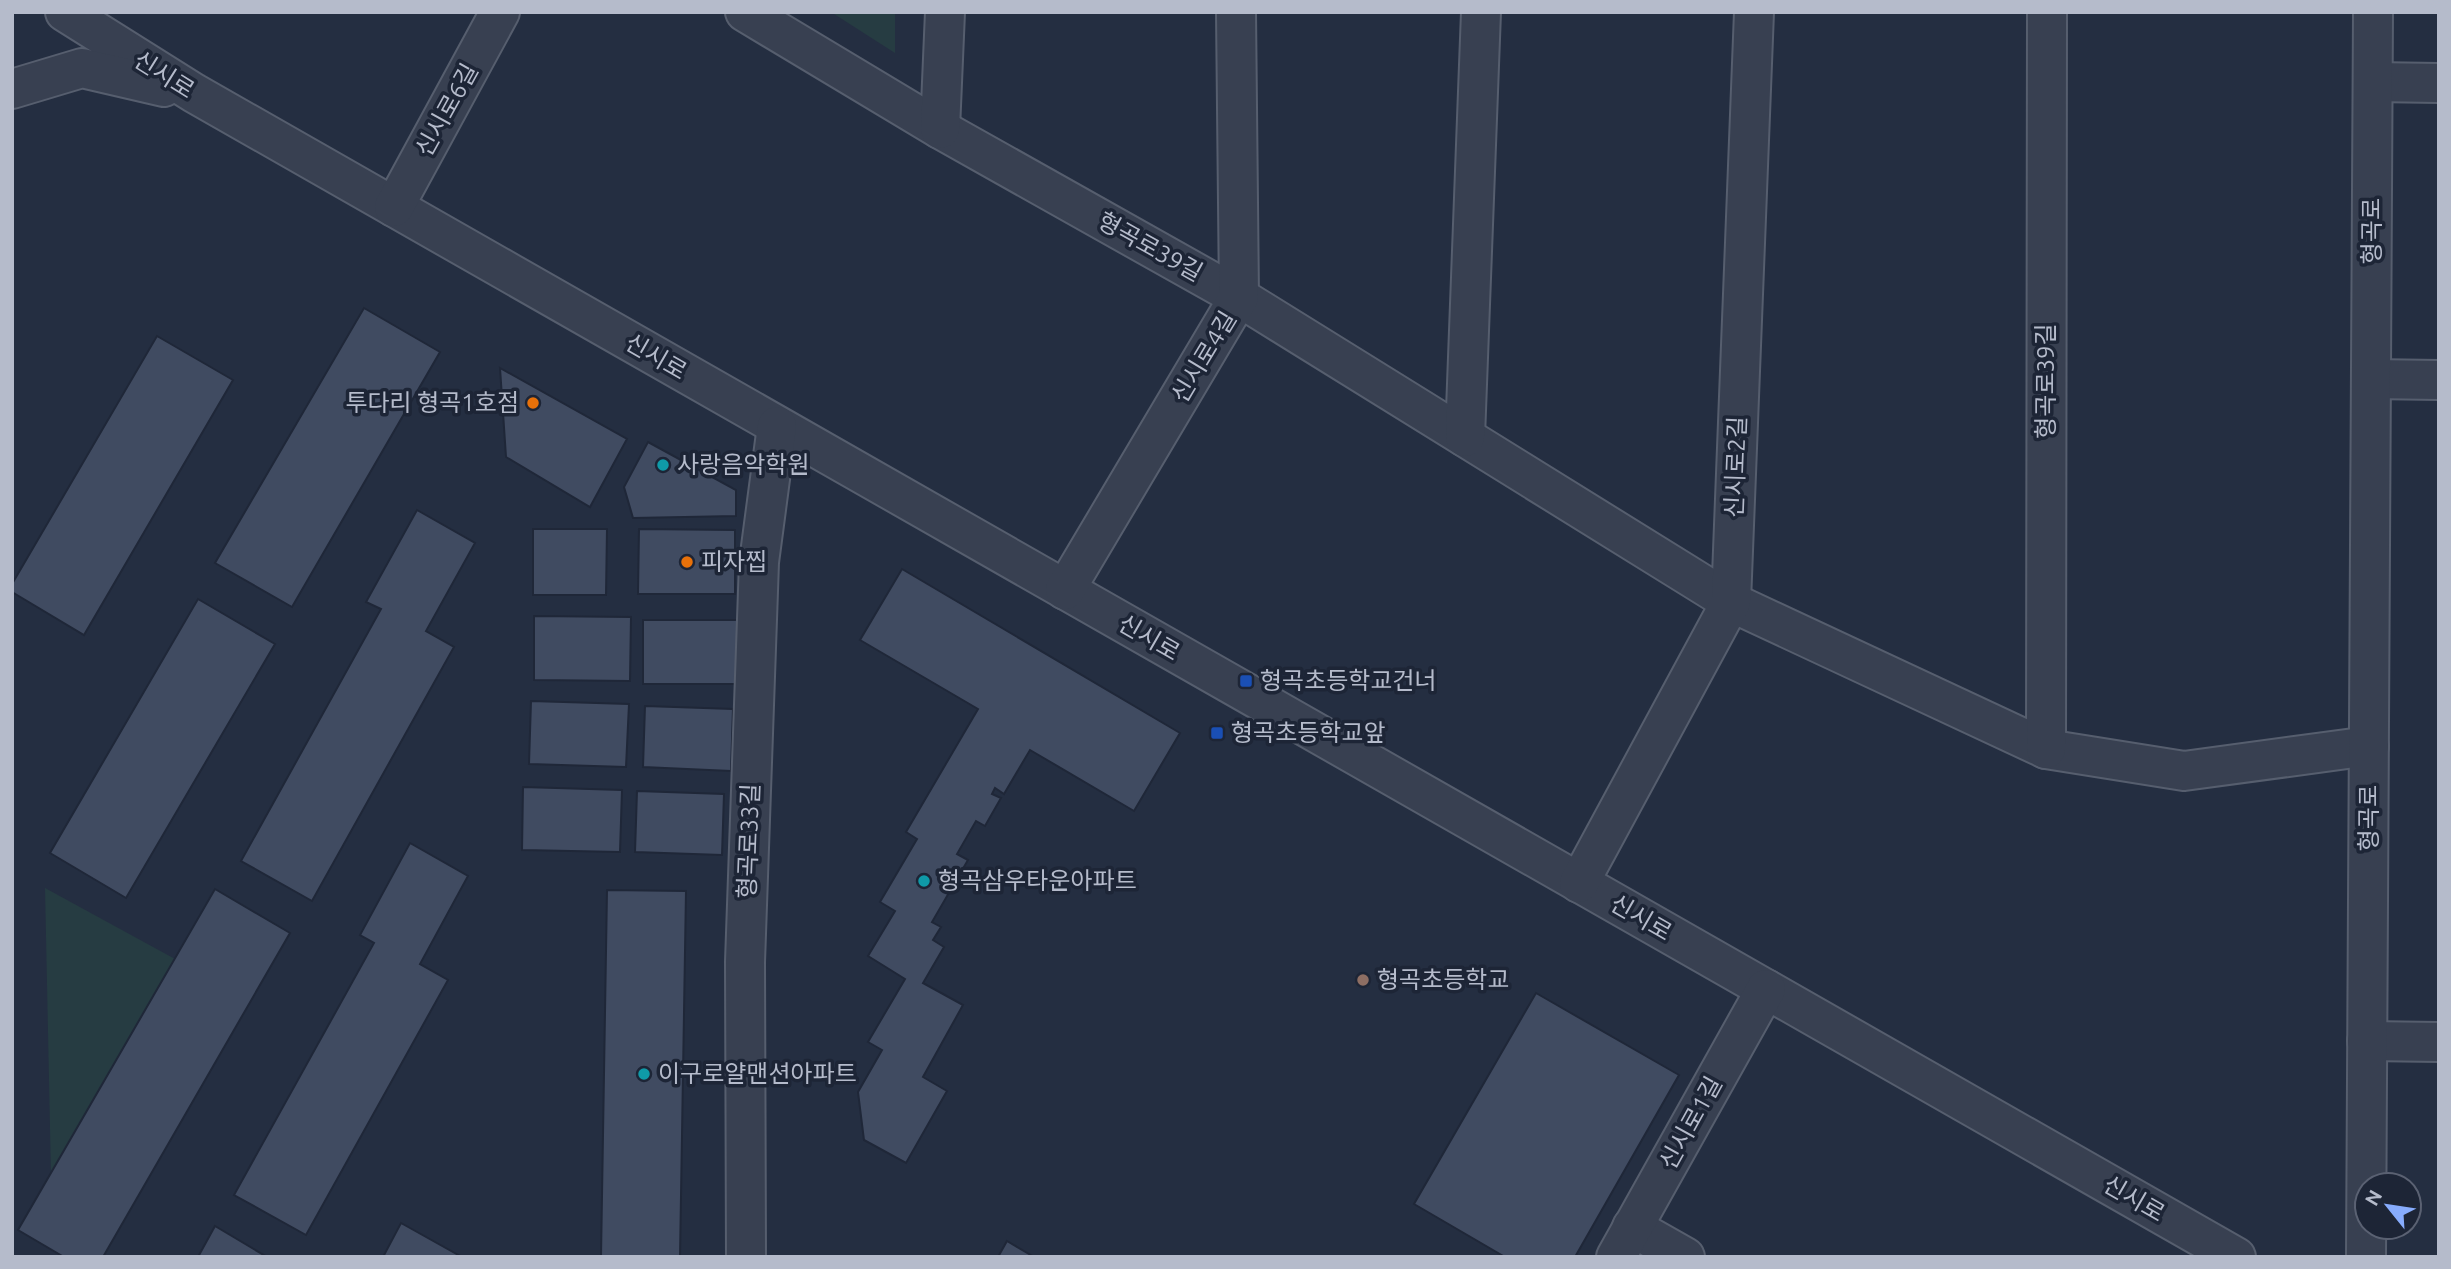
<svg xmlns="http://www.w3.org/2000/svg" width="2451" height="1269" font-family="Ubuntu,'Noto Sans KR',sans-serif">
<rect width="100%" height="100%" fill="#242e41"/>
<g fill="#263c42">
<polygon points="831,12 895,12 895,53"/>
<polygon points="45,888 186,965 51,1175"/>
</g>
<g fill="#404b61" stroke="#1f2738" stroke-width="2">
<polygon points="364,308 440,352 292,607 215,563"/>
<polygon points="157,336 233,380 84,635 12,592 12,584"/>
<polygon points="500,368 627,439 590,507 506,457"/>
<polygon points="648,442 736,490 736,516 633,518 624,487"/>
<polygon points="417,510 475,543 426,631 454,647 312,901 241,861 381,609 366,602"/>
<polygon points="533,529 607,529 606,595 533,595"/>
<polygon points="639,529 735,530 735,594 638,594"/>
<polygon points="902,569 1180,733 1134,811 1030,750 1004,794 995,788 992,794 1001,798 985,826 976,821 957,854 968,860 932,922 941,927 933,940 944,947 923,983 963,1005 923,1077 947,1091 906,1163 864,1140 858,1092 882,1050 868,1042 905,979 868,956 895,911 880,902 917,839 906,832 978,709 860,640"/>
<polygon points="198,599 275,644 126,898 50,853"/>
<polygon points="534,616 631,617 630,681 534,680"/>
<polygon points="643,620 740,620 739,684 643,684"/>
<polygon points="531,701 629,704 626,767 529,764"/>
<polygon points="645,706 733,709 731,771 643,767"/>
<polygon points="523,787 622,790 620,852 522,850"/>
<polygon points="637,791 724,794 722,855 635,852"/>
<polygon points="410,843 468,876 420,964 448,980 306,1235 234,1195 374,943 360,935"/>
<polygon points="215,889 290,933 103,1257 64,1257 18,1230"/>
<polygon points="607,890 686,891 680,1257 601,1257"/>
<polygon points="1536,993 1679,1075 1575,1257 1505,1257 1414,1204"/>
<polygon points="401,1223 460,1256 459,1257 383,1257"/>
<polygon points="215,1226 267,1257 198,1257"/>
<polygon points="1007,1241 1034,1257 998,1257"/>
</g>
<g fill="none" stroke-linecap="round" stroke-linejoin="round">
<defs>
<g id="minor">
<polyline points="65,12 194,93 2236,1257"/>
<polyline points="745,12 940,129 1239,297 1731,602 2046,749 2184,771 2369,746"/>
<polyline points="2373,82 2439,83"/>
<polyline points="12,89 82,68 164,87"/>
<polyline points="940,129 945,12"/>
<polyline points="394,207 500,12"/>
<polyline points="2371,379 2439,380"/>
<polyline points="1465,437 1481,12"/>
<polyline points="1065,590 1239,297 1236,12"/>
<polyline points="2046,749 2047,12"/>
<polyline points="1579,883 1731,602 1754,12"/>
<polyline points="2367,1041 2439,1042"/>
<polyline points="1632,1227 1685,1257"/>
<polyline points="746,1257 745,962 759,562 777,426"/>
<polyline points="1616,1257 1766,989"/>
<polyline points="2366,1257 2373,12"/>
</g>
</defs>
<use href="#minor" stroke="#565e6e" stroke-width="42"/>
<use href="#minor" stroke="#384051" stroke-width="38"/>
</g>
<g fill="#e8710a" stroke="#1d2536" stroke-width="2.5">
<circle cx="533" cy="403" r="7"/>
<circle cx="687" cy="562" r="7"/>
</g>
<g fill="#0f9aa8" stroke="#1d2536" stroke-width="2.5">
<circle cx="663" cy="465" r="7"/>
<circle cx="924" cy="881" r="7"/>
<circle cx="644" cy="1074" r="7"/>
</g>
<g fill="#1a4fb4" stroke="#1d2536" stroke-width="2.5">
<rect x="1239" y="674" width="14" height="14" rx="3.5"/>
<rect x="1210" y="726" width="14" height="14" rx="3.5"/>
</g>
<circle fill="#8d6e63" stroke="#1d2536" stroke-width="2.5" cx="1363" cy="980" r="7"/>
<g text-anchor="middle" stroke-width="7" stroke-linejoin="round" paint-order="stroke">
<g font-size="24" fill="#b5bbcb" stroke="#1d2536">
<text transform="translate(164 75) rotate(32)" y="8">신시로</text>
<text transform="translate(447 110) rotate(-61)" y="8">신시로6길</text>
<text transform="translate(2372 231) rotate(-90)" y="8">형곡로</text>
<text transform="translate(1150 247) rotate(29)" y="8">형곡로39길</text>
<text transform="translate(656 357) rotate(30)" y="8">신시로</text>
<text transform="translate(1204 357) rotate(-59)" y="8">신시로4길</text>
<text transform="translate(2046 381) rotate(-90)" y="8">형곡로39길</text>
<text transform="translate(1736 467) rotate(-88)" y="8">신시로2길</text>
<text transform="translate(1149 638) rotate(30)" y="8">신시로</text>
<text transform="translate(2369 818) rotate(-90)" y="8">형곡로</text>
<text transform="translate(749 841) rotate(-88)" y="8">형곡로33길</text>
<text transform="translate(1641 918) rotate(30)" y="8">신시로</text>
<text transform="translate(1691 1123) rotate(-61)" y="8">신시로1길</text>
<text transform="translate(2134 1199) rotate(30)" y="8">신시로</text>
</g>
<g font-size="24" fill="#b5bbcb" stroke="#1d2536" text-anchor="start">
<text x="519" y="411" text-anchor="end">투다리 형곡1호점</text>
<text x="677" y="473">사랑음악학원</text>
<text x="701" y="570">피자찝</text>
<text x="1260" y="689">형곡초등학교건너</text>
<text x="1231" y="741">형곡초등학교앞</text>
<text x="938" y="889">형곡삼우타운아파트</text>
<text x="1377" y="988">형곡초등학교</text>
<text x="658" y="1082">이구로얄맨션아파트</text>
</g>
</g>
<rect width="2451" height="1269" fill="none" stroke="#b5bbcb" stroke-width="28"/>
<g transform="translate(2388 1206) rotate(300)"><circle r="33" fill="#1d2536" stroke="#5a6172" stroke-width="2"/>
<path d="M0-5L12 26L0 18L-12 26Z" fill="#87acfd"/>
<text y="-10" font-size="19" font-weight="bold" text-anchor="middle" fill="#b5bbcb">N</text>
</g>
</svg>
